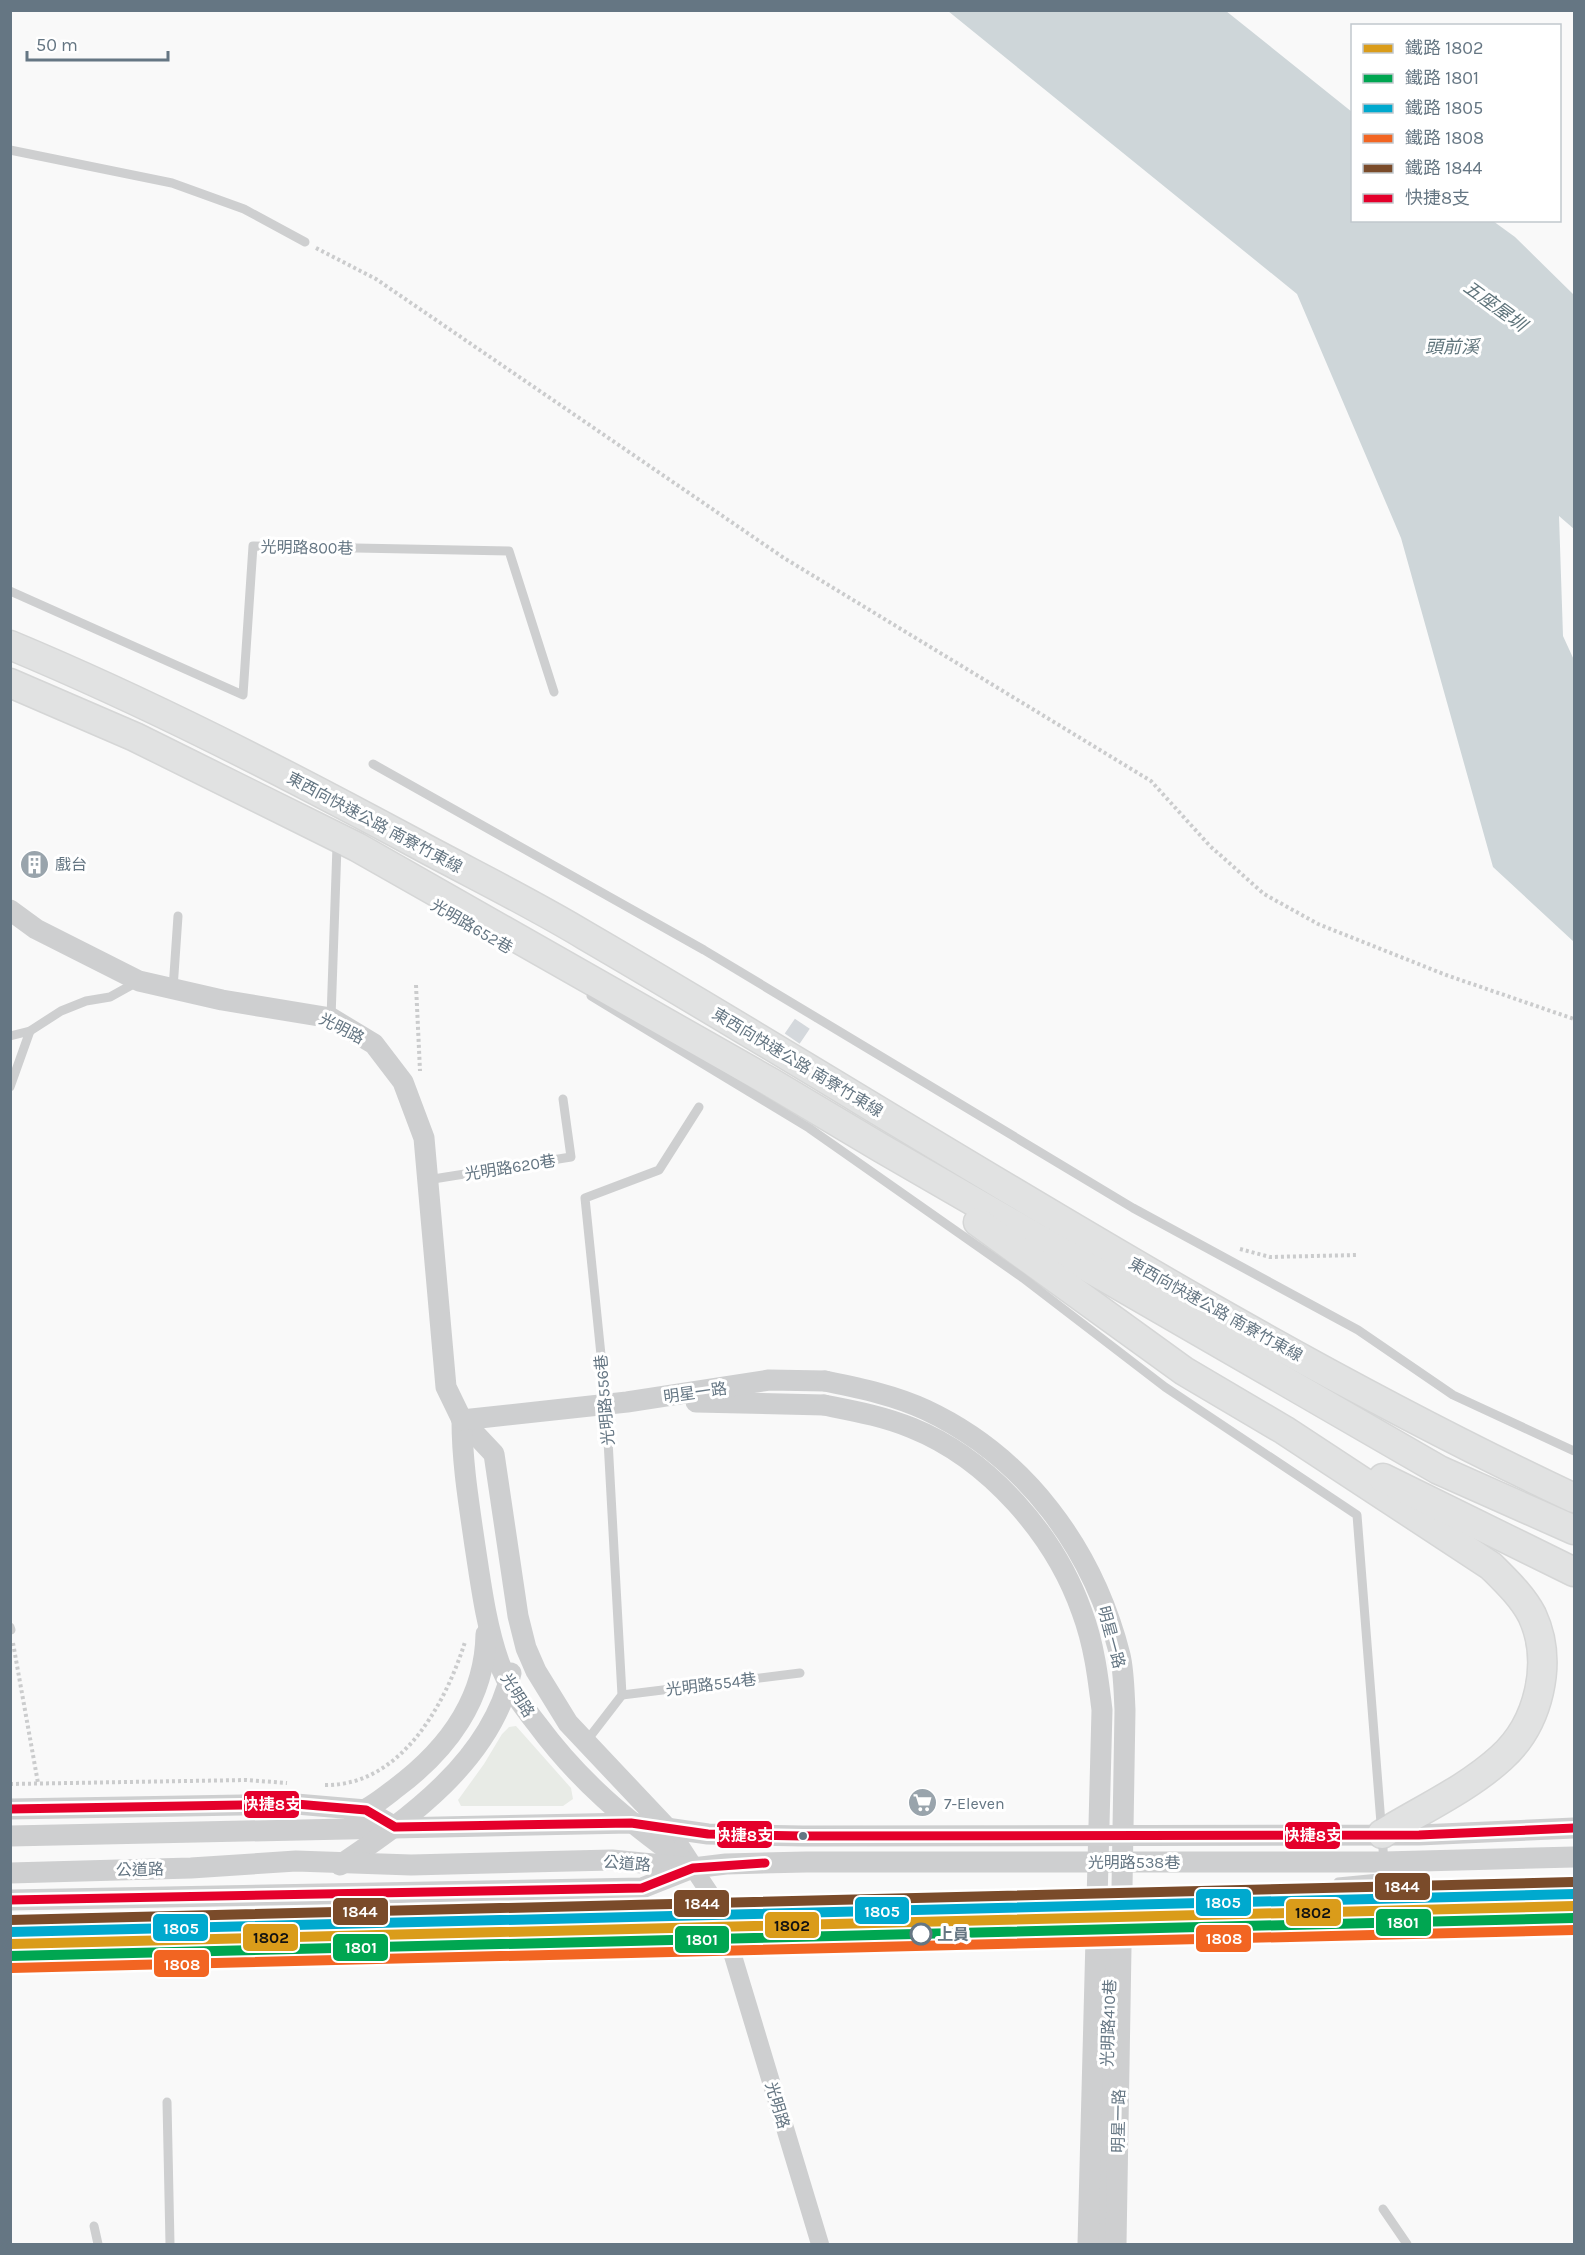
<svg xmlns="http://www.w3.org/2000/svg" width="1585" height="2255" font-family="Karla,'Noto Sans TC',sans-serif">
<rect width="100%" height="100%" fill="#f9f9f9"/>
<polygon fill="#e8ebe6" points="516,1726 571,1788 573,1799 563,1806 461,1806 458,1800 484,1764 502,1734 509,1727"/>
<polygon fill="#ced6d9" points="948,11 1226,11 1352,112 1352,220 1493,221 1515,237 1574,295 1574,529 1559,516 1563,636 1574,660 1574,942 1493,867 1401,538 1297,294"/>
<polygon fill="#d0d2d3" points="26,852 49,861 42,877 20,868"/>
<g fill="none" stroke-linecap="round" stroke-linejoin="round">
<polyline stroke="#d4d8dc" stroke-width="18" stroke-dasharray="18 9" stroke-linecap="butt" points="777,1061 809,1014"/>
<defs>
<g id="trunk">
<path d="M10,645C149,703 281,771 413,842C470,873 530,902 586,936C914,1127 1231,1337 1574,1498"/>
<polyline points="10,683 135,737 357,847 772,1083 881,1148 1439,1470 1574,1530"/>
<path d="M978,1222L1184,1371L1284,1430L1491,1566C1506,1581 1522,1596 1532,1615C1554,1662 1539,1724 1501,1758C1467,1789 1421,1810 1382,1834"/>
<polyline points="1383,1478 1574,1572"/>
</g>
</defs>
<use href="#trunk" stroke="#d5d6d6" stroke-width="31"/>
<g stroke="#cbcccd" stroke-width="4" stroke-dasharray="3 3" stroke-linecap="butt">
<polyline points="316,248 376,279 784,558 1151,781 1210,846 1264,894 1318,924 1446,975 1574,1019"/>
<polyline points="416,985 420,1071"/>
<polyline points="1240,1249 1270,1257 1358,1255"/>
<polyline points="13,1643 38,1783"/>
<polyline points="10,1784 246,1780 287,1783"/>
<path d="M325,1785C401,1786 445,1705 465,1642"/>
<polyline points="671,1899 688,1898"/>
<polyline points="744,1937 753,1936"/>
</g>
<g stroke="#cecfd0" stroke-width="9">
<polyline points="10,150 172,183 244,209 305,242"/>
<polyline points="10,591 243,695 253,546 509,551 554,692"/>
<polyline points="373,764 704,950 1133,1208 1358,1330 1453,1395 1574,1451"/>
<polyline points="173,989 178,916"/>
<polyline points="591,996 809,1128 1023,1278 1165,1387 1357,1515 1384,1862 1379,1878 1338,1882"/>
<polyline points="331,1018 337,846 342,849"/>
<polyline points="10,1036 30,1031 61,1011 86,1001 110,997 137,982"/>
<polyline points="10,1087 30,1031"/>
<polyline points="427,1180 571,1157 563,1099"/>
<polyline points="10,1627 11,1630"/>
<polyline points="622,1695 800,1673"/>
<polyline points="585,1743 622,1695 606,1404 585,1198 659,1170 699,1107"/>
<polyline points="167,2102 170,2244"/>
<polyline points="1383,2209 1407,2244"/>
<polyline points="94,2226 98,2244"/>
<polyline points="1102,2244 1110,1946"/>
</g>
<polyline stroke="#cecfd0" stroke-width="18" points="693,1868 709,1892 724,1926 820,2244"/>
<g stroke="#cecfd0" stroke-width="21">
<polyline points="10,910 36,929 139,981 222,1000 331,1018 374,1044 403,1082 424,1138 446,1387 462,1420 494,1454 518,1616 526,1648 536,1671 568,1723 667,1828 693,1868"/>
<polyline points="696,1402 824,1405"/>
<path d="M462,1420C462,1463 469,1504 475,1546C481,1585 486,1625 499,1662C507,1685 522,1705 537,1724C579,1781 626,1820 683,1861"/>
<polyline points="462,1420 627,1402 769,1380 825,1381"/>
<polyline points="10,1809 296,1804 366,1810 395,1827"/>
<path d="M354,1815C370,1809 383,1798 396,1788C447,1750 485,1699 486,1634"/>
<polyline points="10,1836 631,1823 708,1834 803,1836 1419,1835 1574,1828"/>
<path d="M340,1865C410,1818 491,1760 511,1673"/>
<polyline points="10,1873 191,1868 296,1861 411,1865 612,1860 693,1868 726,1864 806,1862 1384,1862 1574,1857"/>
<polyline points="10,1900 642,1888 690,1869"/>
</g>
<use href="#trunk" stroke="#e1e2e2" stroke-width="28"/>
<g stroke="#cecfd0" stroke-width="21">
<path d="M825,1381C859,1388 894,1395 926,1410C1026,1457 1093,1549 1120,1655C1124,1672 1124,1692 1125,1710L1116,2244"/>
<path d="M824,1405C854,1411 883,1416 912,1428C989,1459 1055,1535 1082,1612C1094,1644 1098,1677 1102,1710L1088,2244"/>
</g>
<defs>
<g id="bus-1">
<polyline points="10,1809 296,1804 366,1810 395,1827 631,1823 708,1834 803,1836 1419,1835 1574,1828"/>
<polyline points="10,1900 642,1888 693,1868 765,1863"/>
</g>
</defs>
<use href="#bus-1" stroke="#fff" stroke-width="14"/>
<use href="#bus-1" stroke="#e4002b" stroke-width="9"/>
<defs>
<polyline id="rail-1" points="10,1944 1574,1906"/>
<polyline id="rail-2" points="10,1956 1574,1918"/>
<polyline id="rail-3" points="10,1932 1574,1894"/>
<polyline id="rail-4" points="11,1968 1574,1930"/>
<polyline id="rail-5" points="10,1920 1573,1882"/>
</defs>
<use href="#rail-1" stroke="#fff" stroke-width="15"/>
<use href="#rail-2" stroke="#fff" stroke-width="15"/>
<use href="#rail-3" stroke="#fff" stroke-width="15"/>
<use href="#rail-4" stroke="#fff" stroke-width="15"/>
<use href="#rail-5" stroke="#fff" stroke-width="15"/>
<use href="#rail-1" stroke="#da9c1a" stroke-width="10"/>
<use href="#rail-2" stroke="#00a651" stroke-width="10"/>
<use href="#rail-3" stroke="#00a9ce" stroke-width="10"/>
<use href="#rail-4" stroke="#f26522" stroke-width="10"/>
<use href="#rail-5" stroke="#7a4b2a" stroke-width="10"/>
</g>
<defs>
<symbol id="building-disc" viewBox="-11 -11 22 22"><circle r="9.5" fill="#99a4ac" stroke="#fff"/><path d="M-4-6H4V6H1V3H-1V6H-4ZM-2.5-4.3h1.7v1.8h-1.7ZM.8-4.3h1.7v1.8H.8ZM-2.5-1h1.7V.8h-1.7ZM.8-1h1.7V.8H.8Z" fill="#fff"/></symbol>
<symbol id="supermarket-disc" viewBox="-11 -11 22 22"><circle r="9.5" fill="#99a4ac" stroke="#fff"/><path d="M-6-5.5h2.5l.6 2H6L4.5 2H-2.5L-4.4-4H-6ZM-1.5 3.2a1.3 1.3 0 1 0 .1 0ZM3 3.2a1.3 1.3 0 1 0 .1 0Z" fill="#fff"/></symbol>
</defs>
<g fill-rule="evenodd">
<use href="#building-disc" x="18" y="848" width="33" height="33"/>
<use href="#supermarket-disc" x="906" y="1786" width="33" height="33"/>
</g>
<circle fill="#657683" stroke="#fff" stroke-width="2" cx="803" cy="1836" r="5"/>
<circle fill="#fff" stroke="#657683" stroke-width="3" cx="921" cy="1934" r="10"/>
<g text-anchor="middle" stroke-width="6" stroke-linejoin="round" paint-order="stroke">
<g font-size="16" fill="#657683" stroke="#fff">
<text transform="translate(307 547) rotate(1)" y="6">光明路800巷</text>
<text transform="translate(375 822) rotate(28)" y="6">東西向快速公路 南寮竹東線</text>
<text transform="translate(472 926) rotate(30)" y="6">光明路652巷</text>
<text transform="translate(342 1028) rotate(27)" y="6">光明路</text>
<text transform="translate(798 1062) rotate(31)" y="6">東西向快速公路 南寮竹東線</text>
<text transform="translate(510 1167) rotate(-9)" y="6">光明路620巷</text>
<text transform="translate(1216 1309) rotate(29)" y="6">東西向快速公路 南寮竹東線</text>
<text transform="translate(695 1392) rotate(-8)" y="6">明星一路</text>
<text transform="translate(604 1400) rotate(-95)" y="6">光明路556巷</text>
<text transform="translate(1112 1637) rotate(75)" y="6">明星一路</text>
<text transform="translate(711 1684) rotate(-7)" y="6">光明路554巷</text>
<text transform="translate(518 1695) rotate(58)" y="6">光明路</text>
<text x="1134" y="1868">光明路538巷</text>
<text transform="translate(627 1863) rotate(4)" y="6">公道路</text>
<text transform="translate(140 1869) rotate(-1)" y="6">公道路</text>
<text transform="translate(1108 2023) rotate(-88)" y="6">光明路410巷</text>
<text transform="translate(778 2105) rotate(73)" y="6">光明路</text>
<text transform="translate(1118 2121) rotate(-89)" y="6">明星一路</text>
</g>
<g font-size="16" fill="#657683" stroke="#fff" text-anchor="start">
<text x="55" y="870">戲台</text>
<text x="944" y="1809">7-Eleven</text>
</g>
<g font-size="16" font-weight="bold" fill="#657683" stroke="#fff" text-anchor="start">
<text x="937" y="1940">上員</text>
</g>
<g font-size="18" font-style="italic" fill="#60757c" stroke="#fff">
<text transform="translate(1495 306) rotate(36)" y="6">五座屋圳</text>
<text x="1452" y="353">頭前溪</text>
</g>
</g>
<g stroke="#fff" stroke-width="2">
<rect x="243" y="1790" width="57" height="29" rx="6" fill="#e4002b"/>
<rect x="716" y="1820" width="57" height="29" rx="6" fill="#e4002b"/>
<rect x="1284" y="1821" width="57" height="29" rx="6" fill="#e4002b"/>
<rect x="1374" y="1872" width="57" height="29" rx="6" fill="#7a4b2a"/>
<rect x="1195" y="1888" width="57" height="29" rx="6" fill="#00a9ce"/>
<rect x="673" y="1889" width="57" height="29" rx="6" fill="#7a4b2a"/>
<rect x="854" y="1896" width="56" height="29" rx="6" fill="#00a9ce"/>
<rect x="332" y="1897" width="57" height="29" rx="6" fill="#7a4b2a"/>
<rect x="1285" y="1898" width="57" height="29" rx="6" fill="#da9c1a"/>
<rect x="1375" y="1908" width="57" height="29" rx="6" fill="#00a651"/>
<rect x="764" y="1911" width="56" height="28" rx="6" fill="#da9c1a"/>
<rect x="152" y="1913" width="57" height="29" rx="6" fill="#00a9ce"/>
<rect x="242" y="1923" width="57" height="29" rx="6" fill="#da9c1a"/>
<rect x="1195" y="1924" width="57" height="29" rx="6" fill="#f26522"/>
<rect x="674" y="1925" width="56" height="29" rx="6" fill="#00a651"/>
<rect x="332" y="1933" width="57" height="29" rx="6" fill="#00a651"/>
<rect x="153" y="1949" width="57" height="29" rx="6" fill="#f26522"/>
</g>
<g font-size="16" text-anchor="middle" font-weight="bold" fill="#fff">
<text x="272" y="1810">快捷8支</text>
<text x="744" y="1841">快捷8支</text>
<text x="1313" y="1841">快捷8支</text>
<text x="1402" y="1892">1844</text>
<text x="1223" y="1908">1805</text>
<text x="702" y="1909">1844</text>
<text x="882" y="1917">1805</text>
<text x="360" y="1917">1844</text>
<text x="1403" y="1928">1801</text>
<text x="181" y="1934">1805</text>
<text x="1224" y="1944">1808</text>
<text x="702" y="1945">1801</text>
<text x="361" y="1953">1801</text>
<text x="182" y="1970">1808</text>
</g>
<g font-size="16" text-anchor="middle" font-weight="bold" fill="#111">
<text x="1313" y="1918">1802</text>
<text x="792" y="1931">1802</text>
<text x="271" y="1943">1802</text>
</g>
<rect width="1585" height="2255" fill="none" stroke="#657683" stroke-width="24"/>
<rect x="1351" y="24" width="210" height="198" fill="#ffffff" stroke="#c1c8cd" stroke-width="1.5"/>
<rect x="1363" y="44" width="30" height="9" fill="#da9c1a" stroke="#c1c8cd" stroke-width="1.5"/>
<text x="1405" y="54" font-size="18" fill="#657683">鐵路 1802</text>
<rect x="1363" y="74" width="30" height="9" fill="#00a651" stroke="#c1c8cd" stroke-width="1.5"/>
<text x="1405" y="84" font-size="18" fill="#657683">鐵路 1801</text>
<rect x="1363" y="104" width="30" height="9" fill="#00a9ce" stroke="#c1c8cd" stroke-width="1.5"/>
<text x="1405" y="114" font-size="18" fill="#657683">鐵路 1805</text>
<rect x="1363" y="134" width="30" height="9" fill="#f26522" stroke="#c1c8cd" stroke-width="1.5"/>
<text x="1405" y="144" font-size="18" fill="#657683">鐵路 1808</text>
<rect x="1363" y="164" width="30" height="9" fill="#7a4b2a" stroke="#c1c8cd" stroke-width="1.5"/>
<text x="1405" y="174" font-size="18" fill="#657683">鐵路 1844</text>
<rect x="1363" y="194" width="30" height="9" fill="#e4002b" stroke="#c1c8cd" stroke-width="1.5"/>
<text x="1405" y="204" font-size="18" fill="#657683">快捷8支</text>
<path d="M27 51v9h141v-9" fill="none" stroke="#657683" stroke-width="3"/>
<text x="36" y="51" font-size="18" fill="#657683" stroke="#ffffff" stroke-width="4.5" paint-order="stroke">50 m</text>
</svg>
